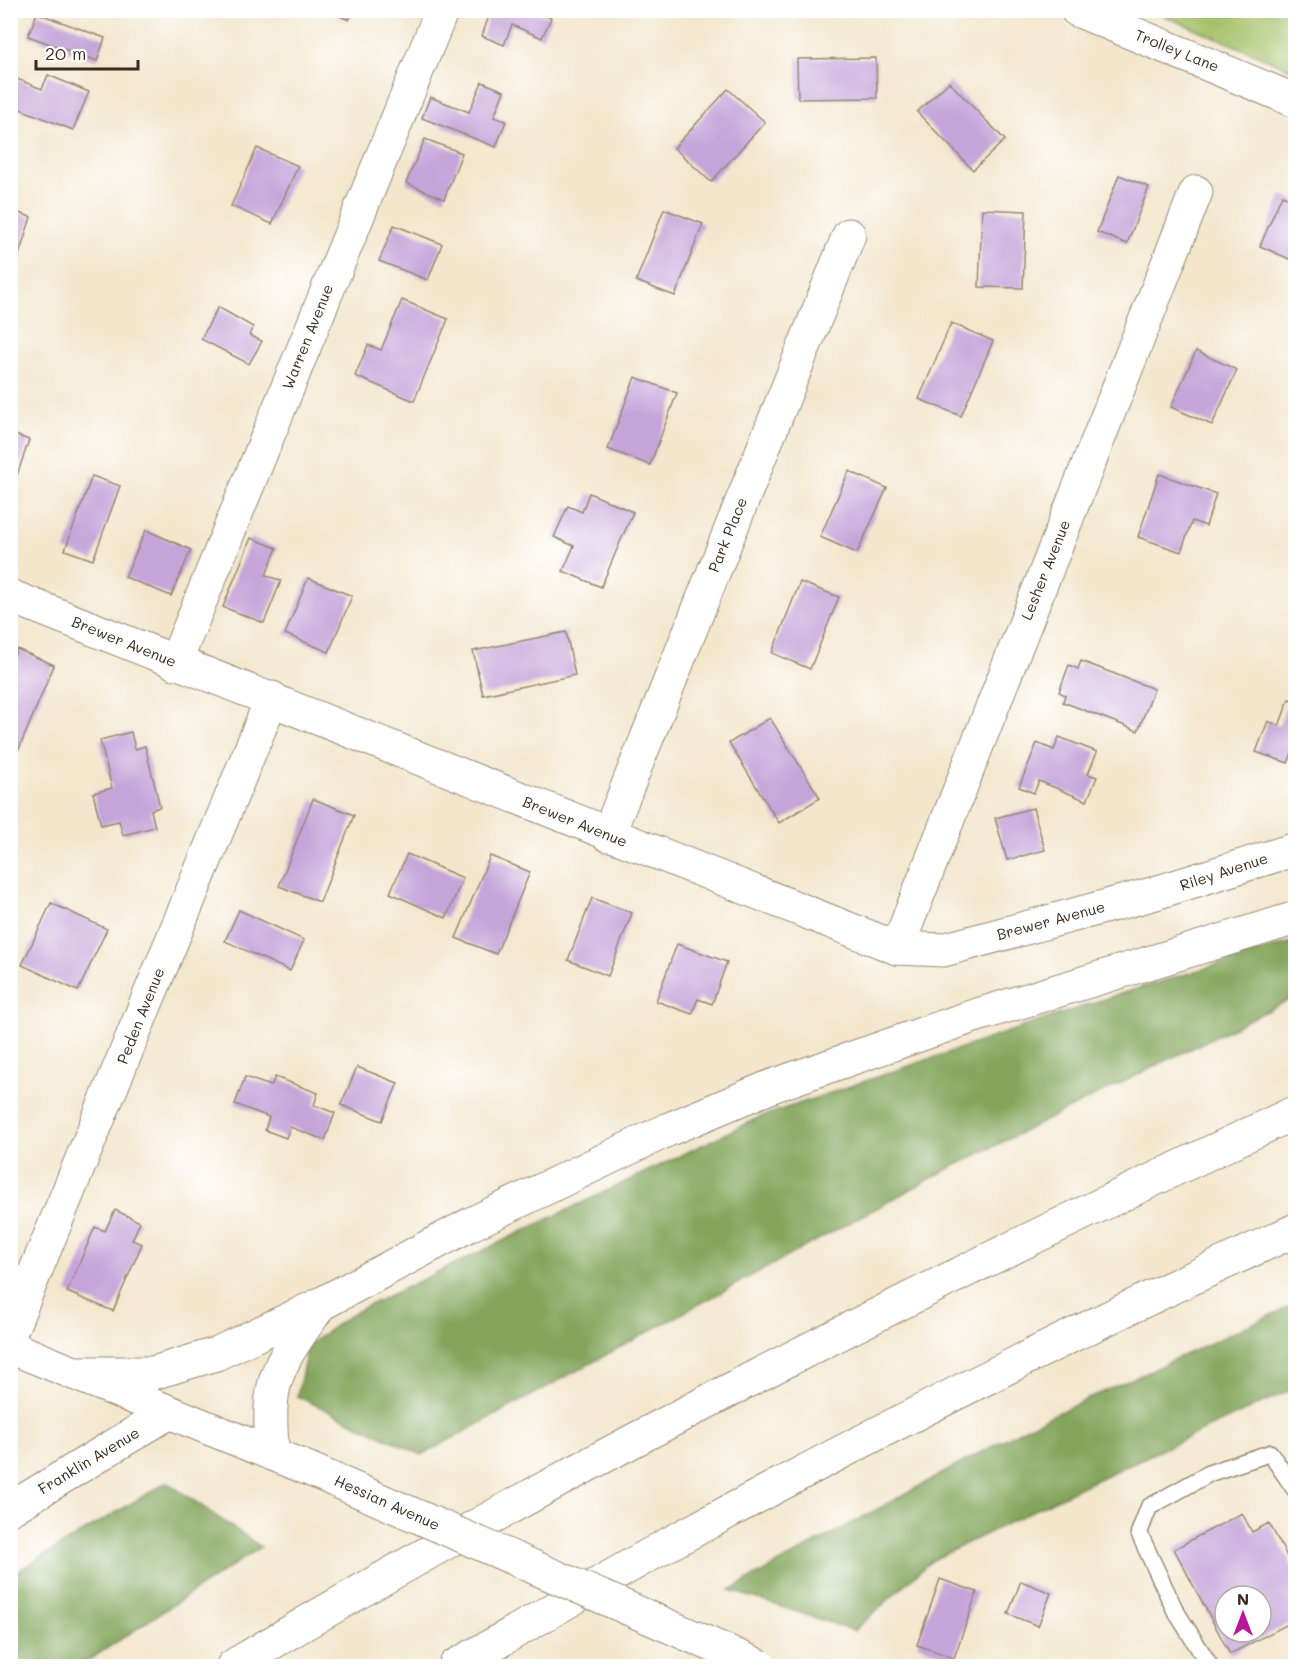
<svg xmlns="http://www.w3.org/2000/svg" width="1306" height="1677" font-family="Mali,sans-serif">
<rect width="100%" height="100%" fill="#fff"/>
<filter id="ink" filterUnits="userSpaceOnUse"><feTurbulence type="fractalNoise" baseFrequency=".0167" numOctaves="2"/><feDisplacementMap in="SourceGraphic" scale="12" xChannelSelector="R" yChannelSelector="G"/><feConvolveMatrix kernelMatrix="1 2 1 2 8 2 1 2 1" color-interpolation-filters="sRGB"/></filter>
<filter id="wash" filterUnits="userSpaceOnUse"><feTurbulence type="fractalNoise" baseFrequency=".008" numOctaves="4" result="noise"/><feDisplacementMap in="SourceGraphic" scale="24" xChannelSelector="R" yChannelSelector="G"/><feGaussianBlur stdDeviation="1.35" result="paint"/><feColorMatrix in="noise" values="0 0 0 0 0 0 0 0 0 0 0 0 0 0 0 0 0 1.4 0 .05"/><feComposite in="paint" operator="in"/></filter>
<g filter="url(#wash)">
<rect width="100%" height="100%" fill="#f3e6cc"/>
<polygon fill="#a4c067" stroke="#707542" stroke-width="1.5" points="1153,11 1295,11 1295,71"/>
<g fill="#83a65c" stroke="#5f683d" stroke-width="1.5">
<polygon points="1295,941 1295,997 952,1167 422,1455 297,1396 308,1345 353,1313 760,1117 1113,996"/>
<polygon points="1295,1304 1295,1388 1087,1484 931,1561 854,1631 730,1590 1029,1426"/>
<polygon points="167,1482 261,1547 80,1666 11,1666 11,1575"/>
</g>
<g id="blocks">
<g fill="#c5a4d9" fill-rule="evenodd">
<polygon points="336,10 353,10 349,20 335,14"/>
<polygon points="476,10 532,10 551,18 542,38 512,25 504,45 482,36 489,16"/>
<polygon points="37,13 105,38 97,61 28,36"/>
<polygon points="876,58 877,98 798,99 797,59"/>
<polygon points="48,75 89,92 73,130 10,105 10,76 42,89"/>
<polygon points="482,82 504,91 494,117 506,121 496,147 422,118 430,97 469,112"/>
<polygon points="949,82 1005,140 973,170 917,112"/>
<polygon points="728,89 765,122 711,182 674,148"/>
<polygon points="425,139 462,153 444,199 406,183"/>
<polygon points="257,148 298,166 272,224 231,206"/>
<polygon points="1119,175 1149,187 1127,244 1097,232"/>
<polygon points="1282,195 1296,201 1296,262 1260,246"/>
<polygon points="664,209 703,224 675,296 636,281"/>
<polygon points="982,209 1026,211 1023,288 979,287"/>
<polygon points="10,210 31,217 11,280 10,280"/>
<polygon points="394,225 442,244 428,280 379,261"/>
<polygon points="402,300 448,319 414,401 355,376 368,345 381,350"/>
<polygon points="218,307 253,327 249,335 262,341 249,364 201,339"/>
<polygon points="951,323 993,341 961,416 919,399"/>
<polygon points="1196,351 1237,370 1212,425 1171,407"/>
<polygon points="635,377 677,393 650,465 608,449"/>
<polygon points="10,433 29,440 13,487 10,486"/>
<polygon points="849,471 887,488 857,553 820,537"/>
<polygon points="1159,474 1216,494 1206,526 1192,521 1181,552 1138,537"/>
<polygon points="92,476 120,486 93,560 65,550"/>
<polygon points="589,493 633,512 601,587 563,571 574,546 554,537 568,506 582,512"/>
<polygon points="146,530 191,550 171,596 125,577"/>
<polygon points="251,538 277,548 266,575 281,581 264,623 223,607"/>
<polygon points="308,578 352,596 329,652 285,634"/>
<polygon points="800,582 839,597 810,669 772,653"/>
<polygon points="566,632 575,675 483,695 473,651"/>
<polygon points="17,649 54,665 19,749 10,746 10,664"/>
<polygon points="1081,661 1154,689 1138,731 1063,702 1065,695 1059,692 1069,665 1078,669"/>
<polygon points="1289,699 1296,701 1296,743 1288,763 1256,752 1268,721 1279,726"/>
<polygon points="770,718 820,798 779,823 729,743"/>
<polygon points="131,732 135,749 145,746 160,807 151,810 155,827 123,835 119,821 101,825 93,793 112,788 100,740"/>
<polygon points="1059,737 1097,752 1088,774 1097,777 1087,801 1039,781 1034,793 1019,787 1037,743 1054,750"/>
<polygon points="313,799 354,815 320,902 279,886"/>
<polygon points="1033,808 1045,850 1007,860 995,818"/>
<polygon points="407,854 463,878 446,918 390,893"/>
<polygon points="490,856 530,872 496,954 456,938"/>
<polygon points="592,898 632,913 608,976 568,960"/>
<polygon points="51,903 107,929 78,991 22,965"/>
<polygon points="239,910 304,940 290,971 225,941"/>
<polygon points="677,944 727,962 712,1004 698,999 692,1014 656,1001"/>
<polygon points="357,1067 398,1083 382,1121 341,1105"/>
<polygon points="245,1077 271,1086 275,1077 318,1093 314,1105 335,1113 325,1140 290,1127 286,1138 265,1130 269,1117 235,1104"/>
<polygon points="115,1210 140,1222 132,1240 142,1244 113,1311 67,1292 95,1227 105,1231"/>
<path d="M1242,1513L1252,1532L1269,1523L1296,1573V1620L1230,1654L1174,1549ZM1225,1596H1261V1632H1225Z"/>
<polygon points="940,1579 977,1592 954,1658 917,1645"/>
<polygon points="1021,1581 1051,1593 1038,1626 1008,1614"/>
</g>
</g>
</g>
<g filter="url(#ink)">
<use href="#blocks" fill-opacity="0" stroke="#978875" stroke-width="1.5"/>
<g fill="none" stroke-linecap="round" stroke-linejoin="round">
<defs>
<polyline id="service" points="1210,1666 1175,1610 1139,1533 1149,1507 1210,1473 1270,1453 1296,1491"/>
<g id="minor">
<polyline points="1077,10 1296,101"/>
<polyline points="10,596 897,948 943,950 1152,894 1296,849"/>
<polyline points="175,663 442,10"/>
<polyline points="608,835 849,235"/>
<polyline points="897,948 1196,192"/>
<polyline points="10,1333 272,698"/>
<polyline points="10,1509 168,1413"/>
</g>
<polyline id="secondary" points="10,1347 309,1469"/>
<g id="motorway">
<polyline points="74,1373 153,1373 216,1354 321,1304 471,1224 667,1130 772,1086 971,1017 1296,918"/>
<path d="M272,1454C272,1435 269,1415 272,1397C276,1362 301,1333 320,1305"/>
<path d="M233,1666C575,1461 934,1282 1296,1112"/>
<path d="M455,1666C530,1624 603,1580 678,1539C881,1429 1086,1325 1296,1230"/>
</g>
</defs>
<use href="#service" stroke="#978875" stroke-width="19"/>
<use href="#minor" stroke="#978875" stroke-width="35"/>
<use href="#secondary" stroke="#978875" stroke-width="35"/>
<use href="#motorway" stroke="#978875" stroke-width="35"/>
<use href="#service" stroke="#fff" stroke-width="16"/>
<use href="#minor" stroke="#fff" stroke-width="33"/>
<use href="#secondary" stroke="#fff" stroke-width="33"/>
<use href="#motorway" stroke="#fff" stroke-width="33"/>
<defs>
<polyline id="secondary-bridge" points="309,1469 760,1666"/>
</defs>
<use href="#secondary-bridge" stroke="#978875" stroke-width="35" stroke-linecap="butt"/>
<use href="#secondary-bridge" stroke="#fff" stroke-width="33"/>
</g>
</g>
<g text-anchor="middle" stroke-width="5" stroke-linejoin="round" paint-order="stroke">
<g font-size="15" fill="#3b2a1e" stroke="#fff">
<text transform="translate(1177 51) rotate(22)" y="5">Trolley Lane</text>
<text transform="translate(308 337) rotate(-68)" y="5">Warren Avenue</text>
<text transform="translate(728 535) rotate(-68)" y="5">Park Place</text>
<text transform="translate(1046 570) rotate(-68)" y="5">Lesher Avenue</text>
<text transform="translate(124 642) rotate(22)" y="5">Brewer Avenue</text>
<text transform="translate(575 822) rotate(22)" y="5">Brewer Avenue</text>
<text transform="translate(1224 872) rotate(-18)" y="5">Riley Avenue</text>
<text transform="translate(1051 921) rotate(-15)" y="5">Brewer Avenue</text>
<text transform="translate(141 1016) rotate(-68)" y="5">Peden Avenue</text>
<text transform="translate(89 1461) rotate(-31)" y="5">Franklin Avenue</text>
<text transform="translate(387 1503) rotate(24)" y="5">Hessian Avenue</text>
</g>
</g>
<rect width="1306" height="1677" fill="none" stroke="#fff" stroke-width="36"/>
<g transform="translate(1243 1614)"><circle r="28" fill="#ffffff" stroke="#b1aaa5" stroke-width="1.5"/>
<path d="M0-4.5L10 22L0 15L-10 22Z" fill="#b5179e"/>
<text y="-9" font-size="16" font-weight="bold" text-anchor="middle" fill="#3b2a1e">N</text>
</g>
<path d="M36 60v9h102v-9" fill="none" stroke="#3b2a1e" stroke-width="3"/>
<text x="45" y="60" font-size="18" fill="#3b2a1e" stroke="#ffffff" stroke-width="4.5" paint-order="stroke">20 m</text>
</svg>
